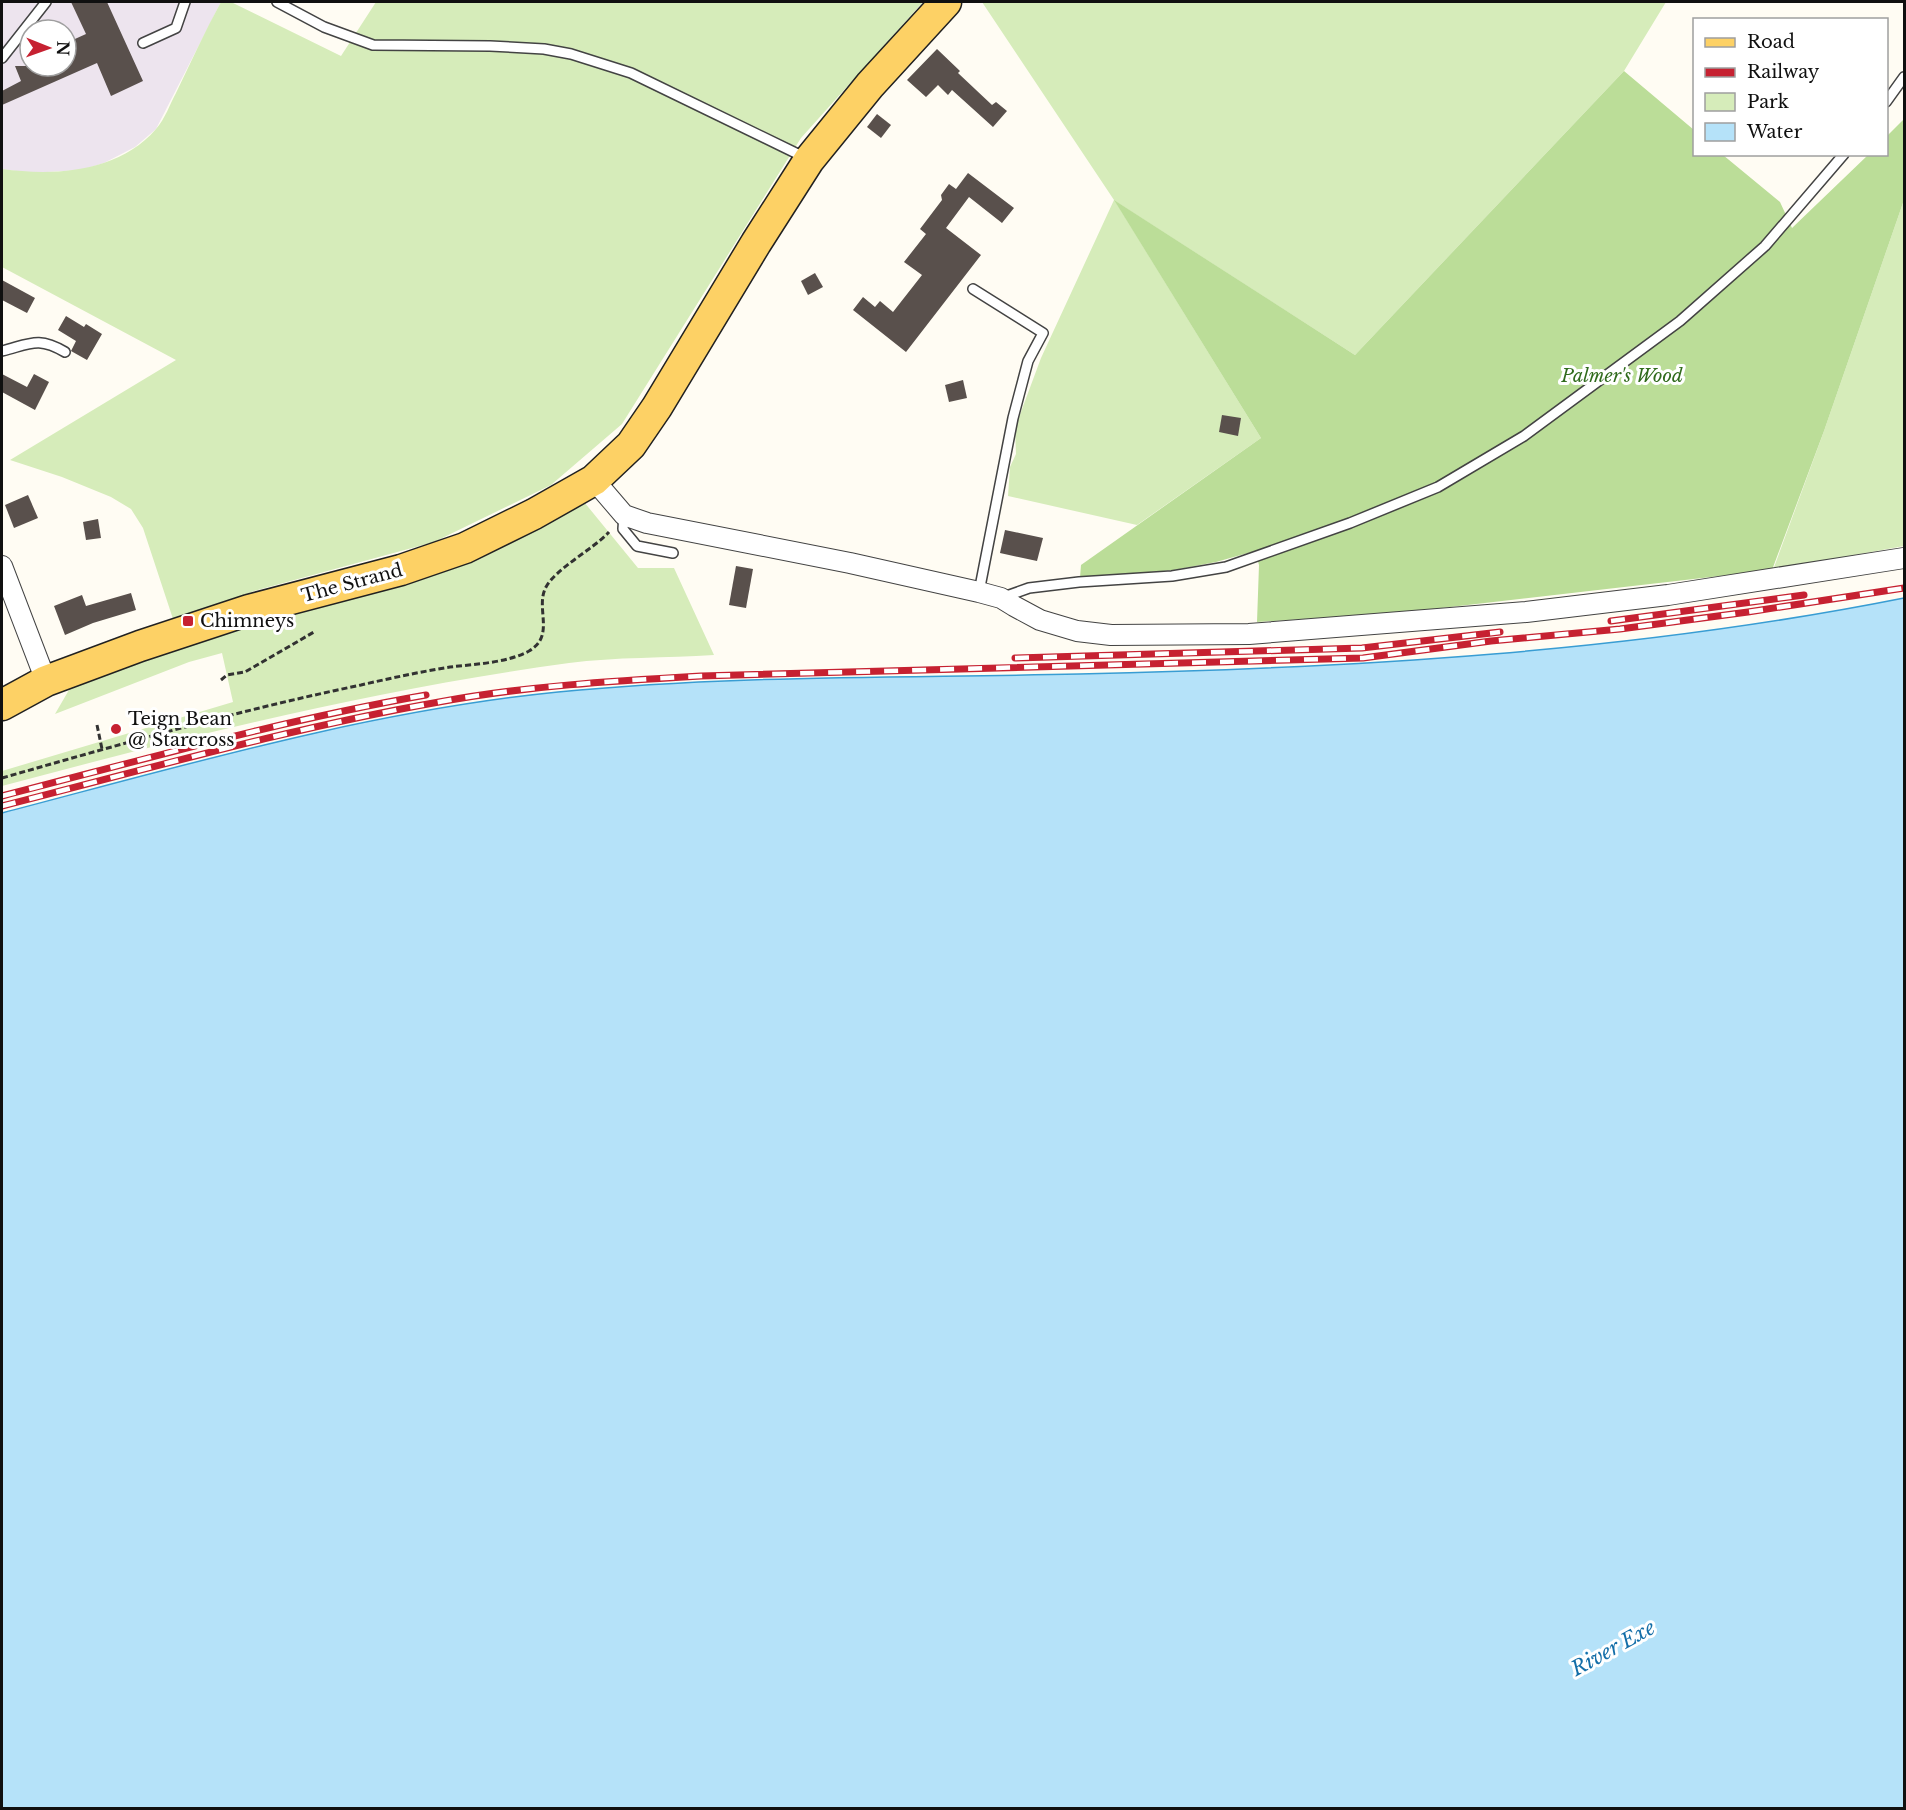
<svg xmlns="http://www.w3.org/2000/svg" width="1906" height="1810" font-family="'Libre Baskerville',serif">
<rect width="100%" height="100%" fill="#fffcf3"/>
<path fill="#ede4ee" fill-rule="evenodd" d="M2,2H221L156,129L135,147L104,163L81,170L30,173L2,169ZM30,30H66V66H30Z"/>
<g fill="#d6ecba">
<path d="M221,2H231L341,56L376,2H923L801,138L622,424L551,485L434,542L254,591L174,622L143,528L131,509L111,497L62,477L10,460L176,360L2,267V169C54,176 118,173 156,129C165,119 170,104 176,93C191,62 205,31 221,2Z"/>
<polygon points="982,2 1666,2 1624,71 1355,355 1115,201 1261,438 1137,525 1008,496 1010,467 1016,454 1015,428 1041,358 1114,200"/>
<polygon points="1904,200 1904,546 1773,570 1824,431"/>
<path d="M580,497L638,568H674L714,655C667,658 615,657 569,663C377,689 189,736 2,786V771L233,702L222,653L189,662L55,714L73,683Z"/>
</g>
<polygon fill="#bbdd98" points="1624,71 1694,130 1694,154 1723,155 1780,202 1792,228 1868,155 1886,154 1887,136 1904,119 1904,200 1824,431 1772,570 1398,613 1257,622 1259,565 1255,551 1216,562 1174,570 1080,578 1081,565 1261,438 1114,200 1355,355"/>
<path fill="#b5e2f9" stroke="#399dd3" stroke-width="1.5" d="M1904,598V1808H2V813C185,765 369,711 558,692C731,675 905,678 1079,674C1355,668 1633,652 1904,598Z"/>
<g fill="#59504c">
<polygon points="71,2 107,2 143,81 111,96 97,63 2,105 2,91 21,81 15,66 66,66 66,43 86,34"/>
<polygon points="937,49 960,71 958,73 992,105 996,102 1007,111 993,127 952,90 948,95 938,85 926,97 907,80"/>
<polygon points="877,114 891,125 881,138 867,127"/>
<polygon points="968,173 1014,208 1002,223 969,197 946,228 981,255 906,352 853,310 863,297 875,307 880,301 893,312 922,275 904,262 926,234 920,229 942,200 941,195 949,184 956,189"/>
<polygon points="815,273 823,287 808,295 801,281"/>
<polygon points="2,280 35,298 27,313 2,300"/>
<polygon points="66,316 84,327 86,324 102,334 87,360 71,351 76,341 58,330"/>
<polygon points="2,374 27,387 34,374 49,382 35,410 2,392"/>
<polygon points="963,380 967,398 949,402 945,385"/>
<polygon points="1222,415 1241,418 1238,436 1219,432"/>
<polygon points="28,495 38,518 14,528 5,505"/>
<polygon points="98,519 101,538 86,540 83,522"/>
<polygon points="1005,530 1043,538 1037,561 1000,553"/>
<polygon points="736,566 753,569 746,608 729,605"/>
<polygon points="131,593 136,610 93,623 65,635 54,606 82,595 86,606"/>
</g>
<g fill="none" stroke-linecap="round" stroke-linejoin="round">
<defs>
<g id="service">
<polyline points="277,2 324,27 373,45 490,46 544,49 571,54 631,73 804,157"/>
<polyline points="143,43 176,28 185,2"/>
<polyline points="2,58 46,2"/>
<polyline points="1886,102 1904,77"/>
<polyline points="973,289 1043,333 1028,361 1013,418 979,592"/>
<path d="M2,351C30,344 38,336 65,352"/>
<polyline points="624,515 623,529 637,546 673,553"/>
<polyline points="1001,598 1029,588 1079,582 1172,576 1226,567 1350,523 1438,487 1524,436 1680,321 1765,246 1844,154"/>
</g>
<g id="minor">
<polyline points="594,480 624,515 647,523 850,563 979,592 1001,598 1014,606 1040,620 1077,631 1111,635 1249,634 1526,612 1668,595 1904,558"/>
<polyline points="2,566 46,681"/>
</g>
<polyline id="primary" points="2,705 46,681 140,646 249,610 401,570 465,548 534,514 594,480 631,445 657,407 756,243 809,160 870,85 946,2"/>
</defs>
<use href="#service" stroke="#434343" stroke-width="12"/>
<use href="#minor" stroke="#434343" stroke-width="22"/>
<use href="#primary" stroke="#212121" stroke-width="33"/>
<g stroke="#323232" stroke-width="3" stroke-dasharray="6 3" stroke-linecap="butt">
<polyline points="221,680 227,675 245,672 314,632"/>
<polyline points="97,725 102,749"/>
<path d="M2,778C121,744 240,710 361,685C391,678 420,672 450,667C475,664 507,663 529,651C555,636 536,610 545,589C554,569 594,549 609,532"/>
</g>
<use href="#service" stroke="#fff" stroke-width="9"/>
<use href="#minor" stroke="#fff" stroke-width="20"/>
<use href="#primary" stroke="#fdd165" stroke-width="30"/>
<defs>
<g id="rail">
<polyline points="1611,621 1804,595"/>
<polyline points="1015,658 1362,648 1500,632"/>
<path d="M2,796C142,760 283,720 426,695"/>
<path d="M2,806C147,769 291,728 439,702C525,686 613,681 701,676L1363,658L1491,641L1620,629L1748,612L1904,588"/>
</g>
</defs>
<use href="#rail" stroke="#c62131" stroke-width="7"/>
<use href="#rail" stroke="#fff" stroke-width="4.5" stroke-dasharray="14" stroke-linecap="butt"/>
</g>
<g fill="#c62131" stroke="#fff" stroke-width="2">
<rect x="182" y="615" width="12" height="12" rx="3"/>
<circle cx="116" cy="729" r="6"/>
</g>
<g text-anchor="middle" stroke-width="6" stroke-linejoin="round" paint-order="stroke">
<g font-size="18" font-style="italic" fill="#306b1c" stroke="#fff">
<text x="1622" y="382">Palmer's Wood</text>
</g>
<g font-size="18" fill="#101010" stroke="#fff">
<text transform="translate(352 583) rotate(-15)" y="6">The Strand</text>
</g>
<g font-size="18" fill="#101010" stroke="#fff" text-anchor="start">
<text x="200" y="627">Chimneys</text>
<text x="128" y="725">Teign Bean<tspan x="128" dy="21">@ Starcross</tspan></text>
</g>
<g font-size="20" font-style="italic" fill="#136ea8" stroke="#fff">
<text transform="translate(1613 1648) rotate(-29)" y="7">River Exe</text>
</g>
</g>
<rect width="1906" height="1810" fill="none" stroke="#101010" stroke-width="6"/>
<rect x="1693" y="18" width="195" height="138" fill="#ffffff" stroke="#9f9f9f" stroke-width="1.5"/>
<rect x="1705" y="38" width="30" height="9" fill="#fdd165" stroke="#9f9f9f" stroke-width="1.5"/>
<text x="1747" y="48" font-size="18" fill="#101010">Road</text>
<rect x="1705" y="68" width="30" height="9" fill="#c62131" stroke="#9f9f9f" stroke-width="1.5"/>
<text x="1747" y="78" font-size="18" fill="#101010">Railway</text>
<rect x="1705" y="93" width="30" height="18" fill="#d6ecba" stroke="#9f9f9f" stroke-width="1.5"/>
<text x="1747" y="108" font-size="18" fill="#101010">Park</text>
<rect x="1705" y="123" width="30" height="18" fill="#b5e2f9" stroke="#9f9f9f" stroke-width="1.5"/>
<text x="1747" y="138" font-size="18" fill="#101010">Water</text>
<g transform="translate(48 48) rotate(91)"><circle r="28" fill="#ffffff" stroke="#9f9f9f" stroke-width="1.5"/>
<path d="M0-4.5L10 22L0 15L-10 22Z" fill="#c62131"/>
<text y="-9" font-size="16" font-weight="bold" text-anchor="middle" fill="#101010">N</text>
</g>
</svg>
